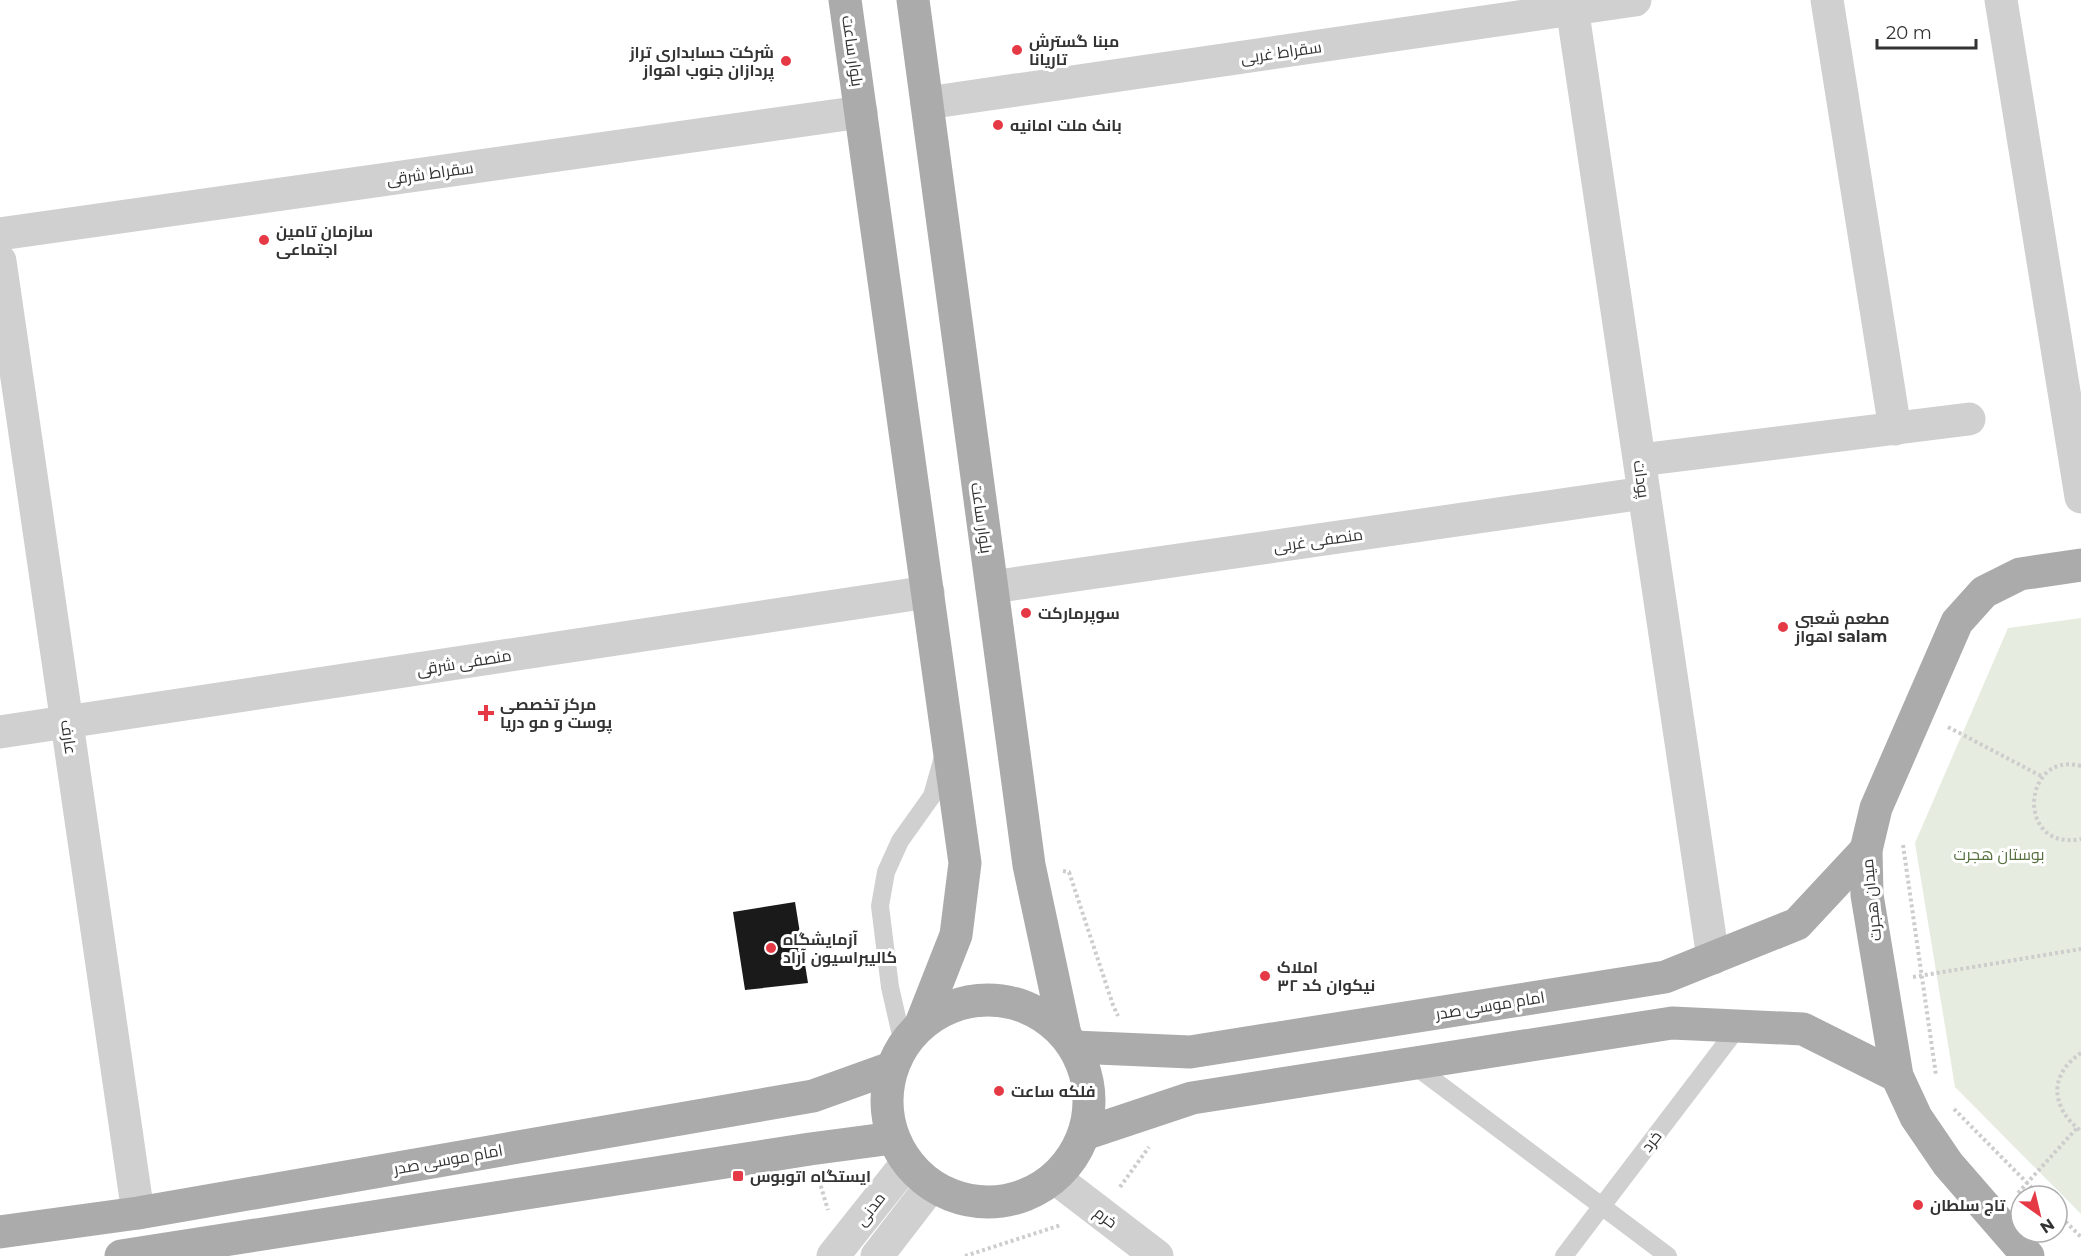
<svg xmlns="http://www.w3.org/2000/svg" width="2081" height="1256" font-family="Montserrat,Cairo,sans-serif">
<rect width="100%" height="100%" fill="#fff"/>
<polygon fill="#e6ecdf" points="2081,618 2081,1214 1955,1087 1915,843 2008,628"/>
<polygon fill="#1a1a1a" points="795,902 808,983 745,990 733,912"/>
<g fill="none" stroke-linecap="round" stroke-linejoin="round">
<g stroke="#cdcdcd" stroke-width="4" stroke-dasharray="3 3" stroke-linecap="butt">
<polyline points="1948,727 2043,777"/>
<path d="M2081,766C2022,750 2015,852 2081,839"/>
<polyline points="1903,845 1936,1075"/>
<polyline points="1063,871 1069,872 1113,1005 1118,1016"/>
<polyline points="1913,977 2081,949"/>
<path d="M2081,1053C2048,1075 2051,1108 2081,1131"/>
<polyline points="1954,1109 2040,1196"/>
<polyline points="819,1180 828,1210"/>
<polyline points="1120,1187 1149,1147"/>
<polyline points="2018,1193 2077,1128"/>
<polyline points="2057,1213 2081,1237"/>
<polyline points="965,1256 1061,1225"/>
</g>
<g stroke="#d0d0d0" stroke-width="18">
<polyline points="903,1044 890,987 880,906 886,872 900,841 932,796 943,757"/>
<polyline points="1411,1063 1668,1256"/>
<polyline points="1564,1256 1739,1026"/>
</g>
<g stroke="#d0d0d0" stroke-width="33">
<polyline points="1571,0 1713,958"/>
<polyline points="1827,0 1895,429"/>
<polyline points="2001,0 2081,497"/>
<polyline points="927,103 1635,0"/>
<polyline points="0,234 861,112"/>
<polyline points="1640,460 1969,419"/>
<polyline points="992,587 1644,493"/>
<polyline points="0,732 928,592"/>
</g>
<g stroke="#d0d0d0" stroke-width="33">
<polyline points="0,261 138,1213"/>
<polyline points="1055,1178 1157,1256"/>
<polyline points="833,1256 907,1163"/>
<polyline points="877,1256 931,1186"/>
</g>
<g stroke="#ababab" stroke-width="33">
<polyline points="845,0 965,863 956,935 921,1024"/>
<polyline points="913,0 1029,865 1065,1034"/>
<circle cx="988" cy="1101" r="101"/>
<polyline points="1074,1047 1190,1052 1665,977 1797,924 1866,850"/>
<polyline points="1084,1134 1192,1098 1672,1023 1803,1029 1897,1076"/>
<polyline points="0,1232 138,1213 813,1096 891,1068"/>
<polyline points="121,1256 810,1149 893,1138"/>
<polyline points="2028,1256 1948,1164 1916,1117 1897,1076 1867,895 1866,850 1876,808 1957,622 1984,592 2020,574 2081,565"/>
</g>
</g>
<g fill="#e63946" stroke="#fff" stroke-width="2">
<circle cx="1017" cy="50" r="6"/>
<circle cx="786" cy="61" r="6"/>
<circle cx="998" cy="125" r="6"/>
<circle cx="264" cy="240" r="6"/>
<circle cx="1026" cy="613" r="6"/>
<circle cx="1783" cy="627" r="6"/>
<path d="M483 704h6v6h6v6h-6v6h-6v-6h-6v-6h6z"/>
<circle cx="771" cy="948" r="6"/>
<circle cx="1265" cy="976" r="6"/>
<circle cx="999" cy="1091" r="6"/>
<rect x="732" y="1170" width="12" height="12" rx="3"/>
<circle cx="1918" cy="1205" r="6"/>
</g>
<g text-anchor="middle" stroke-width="6" stroke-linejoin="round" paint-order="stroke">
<g font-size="16" font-weight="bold" fill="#333" stroke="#fff" text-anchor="start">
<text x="1029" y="47">مبنا گسترش<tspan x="1029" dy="18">تاریانا</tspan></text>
<text x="774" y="58" text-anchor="end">شرکت حسابداری تراز<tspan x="774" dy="18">پردازان جنوب اهواز</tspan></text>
<text x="1010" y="131">بانک ملت امانیه</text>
<text x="276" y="237">سازمان تامین<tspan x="276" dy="18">اجتماعی</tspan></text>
<text x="1038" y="619">سوپرمارکت</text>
<text x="1795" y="624">مطعم شعبي<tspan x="1795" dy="18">اهواز salam</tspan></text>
<text x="500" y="710">مرکز تخصصی<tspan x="500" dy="18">پوست و مو دریا</tspan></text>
<text x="783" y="945">آزمایشگاه<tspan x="783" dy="18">کالیبراسیون آراد</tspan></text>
<text x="1277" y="973">املاک<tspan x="1277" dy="18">نیکوان کد ۳۲</tspan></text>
<text x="1011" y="1097">فلکه ساعت</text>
<text x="750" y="1182">ایستگاه اتوبوس</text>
<text x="1930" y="1211">تاج سلطان</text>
</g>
<g font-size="16" fill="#333" stroke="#fff">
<text transform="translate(853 51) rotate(82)" y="6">بلوار ساعت</text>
<text transform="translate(1281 52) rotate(-8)" y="6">سقراط غربی</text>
<text transform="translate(430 173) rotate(-8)" y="6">سقراط شرقی</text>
<text transform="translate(1642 479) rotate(82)" y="6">پودات</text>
<text transform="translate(982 518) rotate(82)" y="6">بلوار ساعت</text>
<text transform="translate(1318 540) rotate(-8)" y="6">منصفی غربی</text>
<text transform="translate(464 662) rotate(-9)" y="6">منصفی شرقی</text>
<text transform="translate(69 737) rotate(82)" y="6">عارف</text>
<text transform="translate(1871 900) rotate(-96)" y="6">میدان هجرت</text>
<text transform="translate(1490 1005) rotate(-9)" y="6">امام موسی صدر</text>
<text transform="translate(1651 1141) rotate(-53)" y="6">خرد</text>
<text transform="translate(448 1159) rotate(-10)" y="6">امام موسی صدر</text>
<text transform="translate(870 1209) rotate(-52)" y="6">مدنی</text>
<text transform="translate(1106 1217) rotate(37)" y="6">خرم</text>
</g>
<g font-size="16" fill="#56703f" stroke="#fff">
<text x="1999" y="860">بوستان هجرت</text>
</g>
</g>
<g transform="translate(2039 1214) rotate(146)"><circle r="28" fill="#ffffff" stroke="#adadad" stroke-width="1.5"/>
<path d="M0-4.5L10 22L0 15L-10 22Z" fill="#e63946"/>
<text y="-9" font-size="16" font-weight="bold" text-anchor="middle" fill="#333333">N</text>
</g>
<path d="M1877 39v9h99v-9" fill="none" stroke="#333333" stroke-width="3"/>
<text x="1886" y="39" font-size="18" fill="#333333" stroke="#ffffff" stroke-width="4.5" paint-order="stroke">20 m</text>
</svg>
